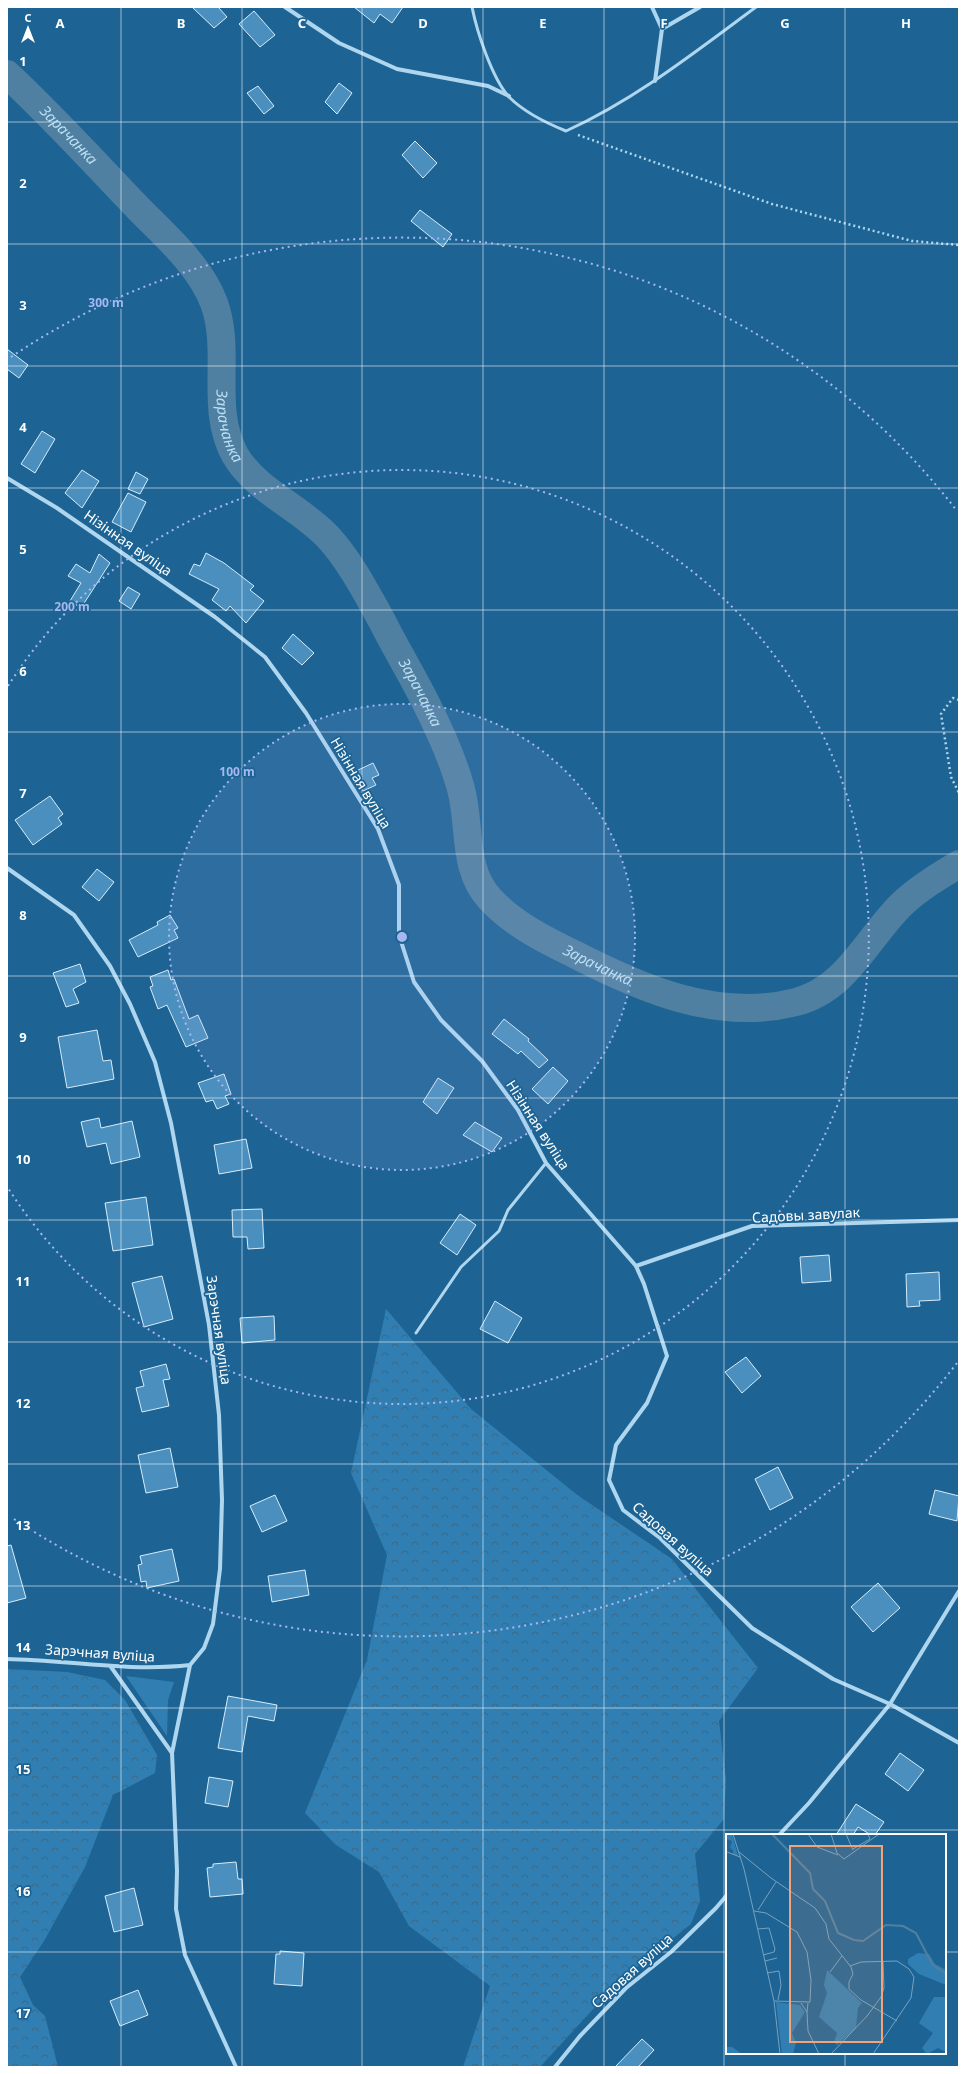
<svg xmlns="http://www.w3.org/2000/svg" width="966" height="2074" font-family="'Noto Sans',sans-serif">
<defs>
<pattern id="forest-crowns" width="20" height="18" patternUnits="userSpaceOnUse"><rect width="20" height="18" fill="#317fb2"/><path d="M2 6a3 3 0 1 1 6 0M12 15a3 3 0 1 1 6 0" fill="none" stroke="#3d6884"/></pattern>
</defs>
<rect width="100%" height="100%" fill="#1d6494"/>
<polygon fill="#317fb2" points="126,1676 174,1682 168,1700 167,1736"/>
<g fill="url(#forest-crowns)">
<polygon points="386,1309 471,1409 576,1494 672,1559 758,1668 719,1721 726,1780 724,1819 695,1854 700,1901 691,1924 617,1983 540,2067 463,2067 490,1986 409,1926 379,1872 336,1845 305,1813 367,1660 387,1555 351,1473"/>
<polygon points="7,1669 67,1672 105,1680 125,1700 157,1755 155,1773 113,1795 85,1867 44,1941 20,1977 33,2005 45,2016 58,2067 7,2067"/>
</g>
<g fill="none" stroke-linecap="round" stroke-linejoin="round">
<path stroke="#5080a1" stroke-width="28" id="s1" d="M7,74C52,116 94,162 137,207C164,235 200,265 214,303C232,352 209,408 235,455C256,491 300,507 328,537C350,561 366,592 382,621C396,649 412,675 426,703C440,731 453,759 461,789C471,826 462,869 490,899C513,924 545,940 574,954C642,989 718,1022 796,1002C847,989 867,938 902,904C919,888 939,876 959,864"/>
</g>
<g fill="#4a8fbd" stroke="#d6ecfa">
<polygon points="192,7 218,7 227,17 214,28"/>
<polygon points="354,7 403,7 392,23 380,14 374,23"/>
<polygon points="254,11 275,35 260,47 239,24"/>
<polygon points="339,83 352,93 337,114 325,102"/>
<polygon points="258,86 274,106 264,114 247,93"/>
<polygon points="415,141 437,163 423,178 402,155"/>
<polygon points="420,210 452,234 443,247 411,221"/>
<polygon points="7,349 28,365 19,378 7,369"/>
<polygon points="42,431 55,439 35,473 21,464"/>
<polygon points="82,470 99,481 82,508 65,493"/>
<polygon points="136,472 148,479 140,494 128,489"/>
<polygon points="128,493 146,502 131,532 112,522"/>
<polygon points="206,553 224,563 254,586 250,590 264,601 246,623 230,606 226,611 212,600 219,589 189,574 194,564 200,566"/>
<polygon points="99,554 110,563 81,608 70,601 81,583 68,576 76,564 90,573"/>
<polygon points="128,587 140,594 131,609 119,601"/>
<polygon points="293,634 314,653 302,665 282,648"/>
<polygon points="373,763 379,775 372,778 376,785 363,791 354,772"/>
<polygon points="50,796 63,814 58,818 62,824 33,845 15,820"/>
<polygon points="97,869 114,882 99,901 82,887"/>
<polygon points="170,915 178,928 174,930 178,938 138,957 129,940 158,925 157,922"/>
<polygon points="80,964 86,982 73,989 79,1003 66,1007 53,973"/>
<polygon points="168,970 171,980 174,979 189,1019 198,1015 208,1038 186,1047 167,1005 158,1009 150,987 153,986 150,977"/>
<polygon points="504,1019 529,1039 528,1041 548,1060 539,1068 521,1051 518,1054 492,1034"/>
<polygon points="97,1030 103,1061 111,1060 114,1079 67,1088 58,1037"/>
<polygon points="553,1067 568,1081 548,1104 532,1089"/>
<polygon points="224,1074 231,1094 225,1096 229,1104 217,1109 213,1100 206,1102 198,1083"/>
<polygon points="438,1078 454,1088 437,1114 423,1102"/>
<polygon points="99,1118 101,1128 132,1121 140,1157 111,1164 106,1143 87,1147 81,1122"/>
<polygon points="475,1122 502,1138 492,1152 463,1135"/>
<polygon points="246,1139 252,1168 219,1174 214,1145"/>
<polygon points="146,1197 153,1245 113,1251 105,1203"/>
<polygon points="262,1209 264,1248 248,1249 247,1237 233,1237 232,1210"/>
<polygon points="460,1214 476,1225 457,1255 440,1243"/>
<polygon points="829,1255 831,1281 802,1283 800,1257"/>
<polygon points="939,1272 940,1300 919,1301 920,1306 907,1307 906,1274"/>
<polygon points="162,1276 173,1319 144,1327 132,1283"/>
<polygon points="495,1301 522,1318 508,1343 480,1329"/>
<polygon points="274,1316 275,1340 242,1343 240,1318"/>
<polygon points="746,1357 761,1376 742,1393 725,1372"/>
<polygon points="166,1364 170,1379 163,1380 169,1406 142,1412 136,1388 144,1386 140,1371"/>
<polygon points="170,1448 178,1487 146,1493 138,1455"/>
<polygon points="778,1467 793,1498 770,1510 755,1479"/>
<polygon points="935,1490 959,1496 957,1521 929,1514"/>
<polygon points="275,1495 287,1521 262,1532 250,1506"/>
<polygon points="11,1545 26,1598 7,1603 7,1546"/>
<polygon points="172,1549 179,1581 147,1588 146,1581 141,1582 138,1565 142,1564 140,1556"/>
<polygon points="305,1570 309,1595 272,1602 268,1576"/>
<polygon points="878,1583 900,1608 873,1632 851,1607"/>
<polygon points="228,1696 277,1705 274,1721 248,1716 242,1752 218,1748"/>
<polygon points="900,1753 924,1770 908,1791 885,1774"/>
<polygon points="209,1777 233,1781 228,1807 205,1803"/>
<polygon points="856,1804 884,1822 875,1835 871,1835 858,1827 853,1835 836,1835"/>
<polygon points="236,1862 238,1879 242,1879 243,1894 210,1897 207,1868 213,1867 213,1864"/>
<polygon points="134,1888 143,1925 114,1932 105,1896"/>
<polygon points="280,1951 304,1953 302,1986 274,1984 276,1954 280,1954"/>
<polygon points="138,1990 148,2015 120,2026 110,2001"/>
<polygon points="642,2039 654,2050 638,2067 615,2067"/>
</g>
<g fill="none" stroke-linecap="round" stroke-linejoin="round">
<g stroke="#afd6ef" stroke-width="2.5" stroke-dasharray="2 3" stroke-linecap="butt">
<polyline points="578,135 772,204 912,241 959,245"/>
<polyline points="959,700 953,698 941,714 951,777 959,793"/>
</g>
<g stroke="#afd6ef" stroke-width="3">
<path d="M472,7C477,32 492,78 509,97C525,113 546,123 566,131C636,99 695,52 756,7"/>
<polyline points="416,1333 461,1267 499,1231 508,1210 546,1163"/>
</g>
<g stroke="#afd6ef" stroke-width="4">
<polyline points="285,7 339,43 397,69 488,86 509,96"/>
<polyline points="652,7 662,29 655,81"/>
<polyline points="662,29 700,7"/>
<polyline points="7,478 57,508 215,617 265,657 306,713 378,829 399,885 399,935 414,982 441,1020 482,1061 518,1110 546,1163 636,1266 644,1284 667,1356 647,1403 616,1445 609,1480 623,1510 660,1538 752,1628 833,1679 890,1704 959,1743"/>
<path d="M7,868L74,915L110,966L130,1004L155,1062L171,1123L209,1325L219,1415L222,1500L220,1569L213,1624L204,1648L190,1665C128,1672 68,1660 7,1659"/>
<polyline points="636,1266 752,1226 959,1220"/>
<polyline points="111,1667 172,1753 190,1665"/>
<polyline points="172,1753 177,1871 176,1909 185,1955 236,2067"/>
<polyline points="779,1835 809,1803 890,1704 959,1591"/>
<polyline points="555,2067 580,2036 626,1988 671,1952 716,1908 727,1895"/>
</g>
</g>
<path fill="none" stroke="#fff" stroke-width="1" stroke-opacity="0.55" d="M121,7V2067M242,7V2067M362,7V2067M483,7V2067M604,7V2067M724,7V2067M845,7V1835M7,122H959M7,244H959M7,366H959M7,488H959M7,610H959M7,732H959M7,854H959M7,976H959M7,1098H959M7,1220H959M7,1342H959M7,1464H959M7,1586H959M7,1708H959M7,1830H959M7,1952H727M945,1952H959M845,2053V2067"/>
<circle cx="402" cy="937" r="233" fill="#a5b8ef" fill-opacity=".12"/>
<g fill="none" stroke="#a5b8ef" stroke-width="2" stroke-dasharray="2 4">
<circle cx="402" cy="937" r="233"/>
<path d="M8 686A467 467 0 1 1 8 1188"/>
<path d="M957 1363A700 700 0 0 1 11 1517M11 357A700 700 0 0 1 957 511"/>
</g>
<g text-anchor="middle" stroke-width="3.5" stroke-linejoin="round" paint-order="stroke">
<g font-size="14" fill="#fff" stroke="#1d6494">
<text transform="translate(128 543) rotate(35)" y="5">Нізінная вуліца</text>
<text transform="translate(361 783) rotate(59)" y="5">Нізінная вуліца</text>
<text transform="translate(538 1125) rotate(57)" y="5">Нізінная вуліца</text>
<text transform="translate(806 1215) rotate(-3)" y="5">Садовы завулак</text>
<text transform="translate(219 1330) rotate(82)" y="5">Зарэчная вуліца</text>
<text transform="translate(673 1539) rotate(42)" y="5">Садовая вуліца</text>
<text transform="translate(100 1653) rotate(4)" y="5">Зарэчная вуліца</text>
<text transform="translate(632 1971) rotate(-42)" y="5">Садовая вуліца</text>
</g>
<g font-size="15" font-style="italic" fill="#bcdff5" stroke="#1d6494">
<text dy="5" stroke="none"><textPath href="#s1" startOffset="87">Зарачанка</textPath></text>
<text dy="5" stroke="none"><textPath href="#s1" startOffset="435">Зарачанка</textPath></text>
<text dy="5" stroke="none"><textPath href="#s1" startOffset="771">Зарачанка</textPath></text>
<text dy="5" stroke="none"><textPath href="#s1" startOffset="1119">Зарачанка</textPath></text>
</g>
</g>
<g transform="translate(726 1834)">
<rect width="220" height="220" fill="#1d6494"/>
<path d="M0,0H6L12,22L7,20V16L4,14L6,7L0,5Z" fill="#317fb2"/>
<path d="M192,119L203,120L209,130L220,136V151L193,140L182,130V125ZM101,136L136,169L132,174L130,194L111,211L108,208L111,199L93,183L101,159L98,151ZM208,163H220V218L212,214L201,220L196,214L207,199L193,189ZM50,168L74,171L79,178L66,199L70,209L67,220H56ZM0,213H6L16,220H0Z" fill="#317fb2"/>
<path fill="none" stroke="#5080a1" stroke-width="2" d="M46,0L84,39L87,55L99,67L112,99L128,106L137,107L160,91L177,92L190,99L206,130L220,140"/>
<path fill="none" stroke="#77a2bf" stroke-width="1" d="M7,0L18,35L48,167L54,220M82,0L91,13L112,21M105,0L111,19L118,25L153,0M120,0L127,16M127,15L144,5L142,0M1,18L14,23M13,18L45,44L89,74L100,90L103,105L125,133L127,140L123,148V155L135,166L171,187M32,76L50,48M28,77L40,79L71,98L81,118L85,146L84,168L48,167M32,95L43,94L49,115L48,118L37,121M39,127L51,124M124,132L135,128L171,127L183,135L188,143L185,164L147,220M104,138L116,122M41,139L53,137L55,151L52,166M75,169L81,178L82,169M81,178L82,197L93,220M105,220L141,182L155,163L158,154L157,127"/>
<path fill="#f2a479" fill-opacity="0.15" stroke="#f2a479" stroke-width="2" d="M64,12H156V208H64Z"/>
<rect width="220" height="220" fill="none" stroke="#fff" stroke-width="2"/>
</g>
<g font-size="13" text-anchor="middle" font-weight="bold" fill="#fff" stroke="#1d6494" stroke-width="3.5" stroke-linejoin="round" paint-order="stroke">
<text x="60" y="28">A</text>
<text x="181" y="28">B</text>
<text x="302" y="28">C</text>
<text x="423" y="28">D</text>
<text x="543" y="28">E</text>
<text x="664" y="28">F</text>
<text x="785" y="28">G</text>
<text x="906" y="28">H</text>
<text x="23" y="66">1</text>
<text x="23" y="188">2</text>
<text x="23" y="310">3</text>
<text x="23" y="432">4</text>
<text x="23" y="554">5</text>
<text x="23" y="676">6</text>
<text x="23" y="798">7</text>
<text x="23" y="920">8</text>
<text x="23" y="1042">9</text>
<text x="23" y="1164">10</text>
<text x="23" y="1286">11</text>
<text x="23" y="1408">12</text>
<text x="23" y="1530">13</text>
<text x="23" y="1652">14</text>
<text x="23" y="1774">15</text>
<text x="23" y="1896">16</text>
<text x="23" y="2018">17</text>
</g>
<circle cx="402" cy="937" r="6" fill="#a5b8ef" stroke="#1d6494" stroke-width="2"/>
<g font-size="12" text-anchor="middle" font-weight="bold" fill="#a5b8ef" stroke="#1d6494" stroke-width="3.5" stroke-linejoin="round" paint-order="stroke">
<text x="106" y="307">300 m</text>
<text x="72" y="611">200 m</text>
<text x="237" y="776">100 m</text>
</g>
<rect width="966" height="2074" fill="none" stroke="#ffffff" stroke-width="16"/>
<g transform="translate(28 28)" stroke="#1d6494" stroke-width="3" paint-order="stroke">
<path d="M0-3L7 15L0 10L-7 15Z" fill="#ffffff"/>
<text y="-6" font-size="11" font-weight="bold" text-anchor="middle" fill="#ffffff">С</text>
</g>
</svg>
